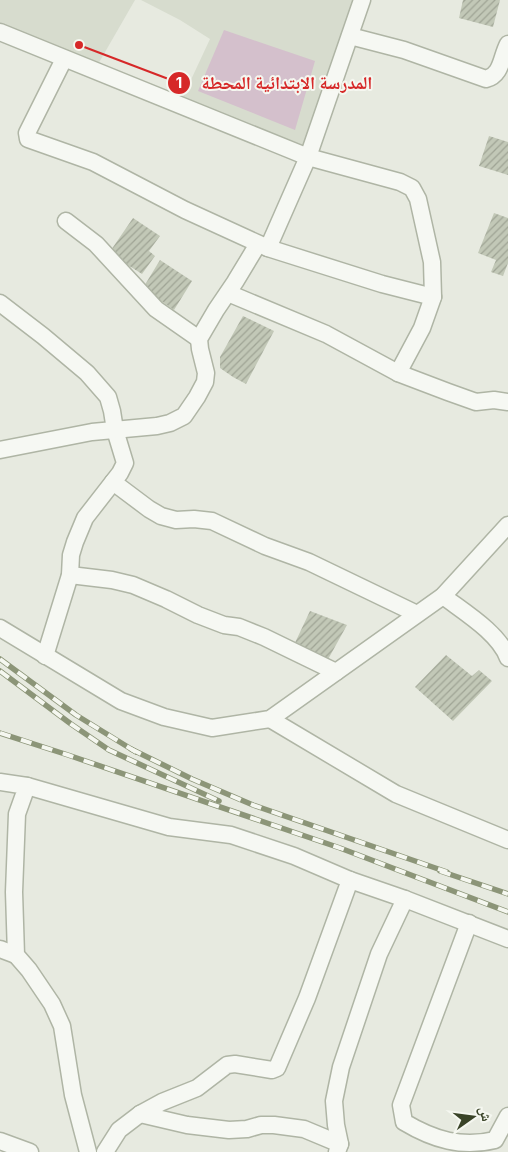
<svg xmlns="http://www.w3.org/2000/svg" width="508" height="1152" font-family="Inter,'Noto Naskh Arabic',sans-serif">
<defs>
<pattern id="building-hatch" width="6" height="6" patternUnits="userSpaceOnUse" patternTransform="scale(1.25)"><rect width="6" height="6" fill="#c2c8b7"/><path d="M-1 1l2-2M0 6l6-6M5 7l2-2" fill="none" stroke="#9fa495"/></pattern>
</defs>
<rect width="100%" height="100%" fill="#e7eae0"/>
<g fill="#d7dcce">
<polygon points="0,0 135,0 97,66 0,24"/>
<polygon points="141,0 353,0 303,151 182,99 210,39 180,20"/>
</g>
<polygon fill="#d4c0cc" points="224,30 315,61 295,130 198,91"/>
<g fill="url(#building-hatch)">
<polygon points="463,0 500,0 493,27 459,18"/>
<polygon points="489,136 508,142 508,175 479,166"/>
<polygon points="494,213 508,218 508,263 503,276 491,272 496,260 478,253"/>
<polygon points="133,218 160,236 149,251 155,256 142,274 109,253"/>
<polygon points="160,260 192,281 174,310 143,288"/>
<polygon points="243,316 274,331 246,384 233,377 220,368 220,357"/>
<polygon points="310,611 347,625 326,663 293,647"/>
<polygon points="446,655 472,676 479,670 492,681 453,721 415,687"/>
</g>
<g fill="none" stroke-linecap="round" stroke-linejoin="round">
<defs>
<g id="street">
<polyline points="362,0 308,157 400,182 412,188 418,199 432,262 433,297 422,328 398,373"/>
<polyline points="0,32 308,157 268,248"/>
<path d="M350,36L404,50L486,79C502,75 501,57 508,44"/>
<polyline points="64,59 27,133 28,139 93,162 185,210 268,248 382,284 433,297"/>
<polyline points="66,221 96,244 156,309 199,339"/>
<polyline points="228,293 326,334 398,373 448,392 476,402 494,400 508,402"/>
<polyline points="0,303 43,336 87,373 108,397 112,411 115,430 125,463 120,473 85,518 75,542 71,555 70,575 45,656"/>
<polyline points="0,450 92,432 157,426 170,423 184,416 197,397 205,382 206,373 200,349 199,339 216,310 235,282 258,244"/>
<polyline points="113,482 149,509 161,516 176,520 194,519 212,521 265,546 309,562 417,614"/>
<polyline points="70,575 112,580 133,585 166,599 198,615 224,625 239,627 264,637 336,672"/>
<path d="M443,596C464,612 499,633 508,658"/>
<polyline points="0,628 121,701 164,717 212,728 270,719 443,596 508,525"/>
<polyline points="270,719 396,794 508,840"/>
<polyline points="0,782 27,786 17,814 14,892 16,955 29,970 52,1004 62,1026 73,1095 88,1152"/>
<polyline points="27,786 169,827 231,835 294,856 350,880 405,899 508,939"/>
<path d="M469,923L401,1105L404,1122C434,1140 462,1148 495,1140L508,1116"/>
<polyline points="0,949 16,955"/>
<polyline points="140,1114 187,1125 229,1130 247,1129 261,1125 274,1125 304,1129 340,1144"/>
<polyline points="0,1141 30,1152"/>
<polyline points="105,1152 119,1130 140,1114 162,1102 197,1088 227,1065 235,1064 272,1070 277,1068 307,998 350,880"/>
<polyline points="337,1152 340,1144 336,1125 334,1101 341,1067 379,954 405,899"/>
</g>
</defs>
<use href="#street" stroke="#afb5a5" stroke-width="19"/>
<use href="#street" stroke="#f6f8f3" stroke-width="16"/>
<defs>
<g id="rail">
<polyline points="0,659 76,715 136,752"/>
<polyline points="0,671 71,724 109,750 219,801"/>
<polyline points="0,733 68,755 340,848 508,912"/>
<polyline points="131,749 192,779 253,805 447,872"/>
<polyline points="440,871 508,894"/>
</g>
</defs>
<use href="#rail" stroke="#8c9578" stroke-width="5.5"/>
<use href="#rail" stroke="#f5f7f0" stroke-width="4" stroke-dasharray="11" stroke-linecap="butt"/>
</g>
<path fill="none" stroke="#d62828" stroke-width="2" d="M79 45L179 83"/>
<g fill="#d62828" stroke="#f5f7f0" stroke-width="2">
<circle cx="79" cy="45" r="5"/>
<circle cx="179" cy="83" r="12"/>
</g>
<g font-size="15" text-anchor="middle" font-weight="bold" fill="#fff">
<text x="179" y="88">1</text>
</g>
<g font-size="18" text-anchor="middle" font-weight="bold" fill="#d62828" stroke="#f5f7f0" stroke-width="4" stroke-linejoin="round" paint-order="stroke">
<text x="287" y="89">المدرسة الابتدائية المحطة</text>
</g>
<g transform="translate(473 1117) rotate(76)" stroke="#f5f7f0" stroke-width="4" paint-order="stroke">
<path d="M0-4L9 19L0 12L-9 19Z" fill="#394327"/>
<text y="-8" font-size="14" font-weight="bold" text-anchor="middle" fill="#394327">ش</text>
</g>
</svg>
